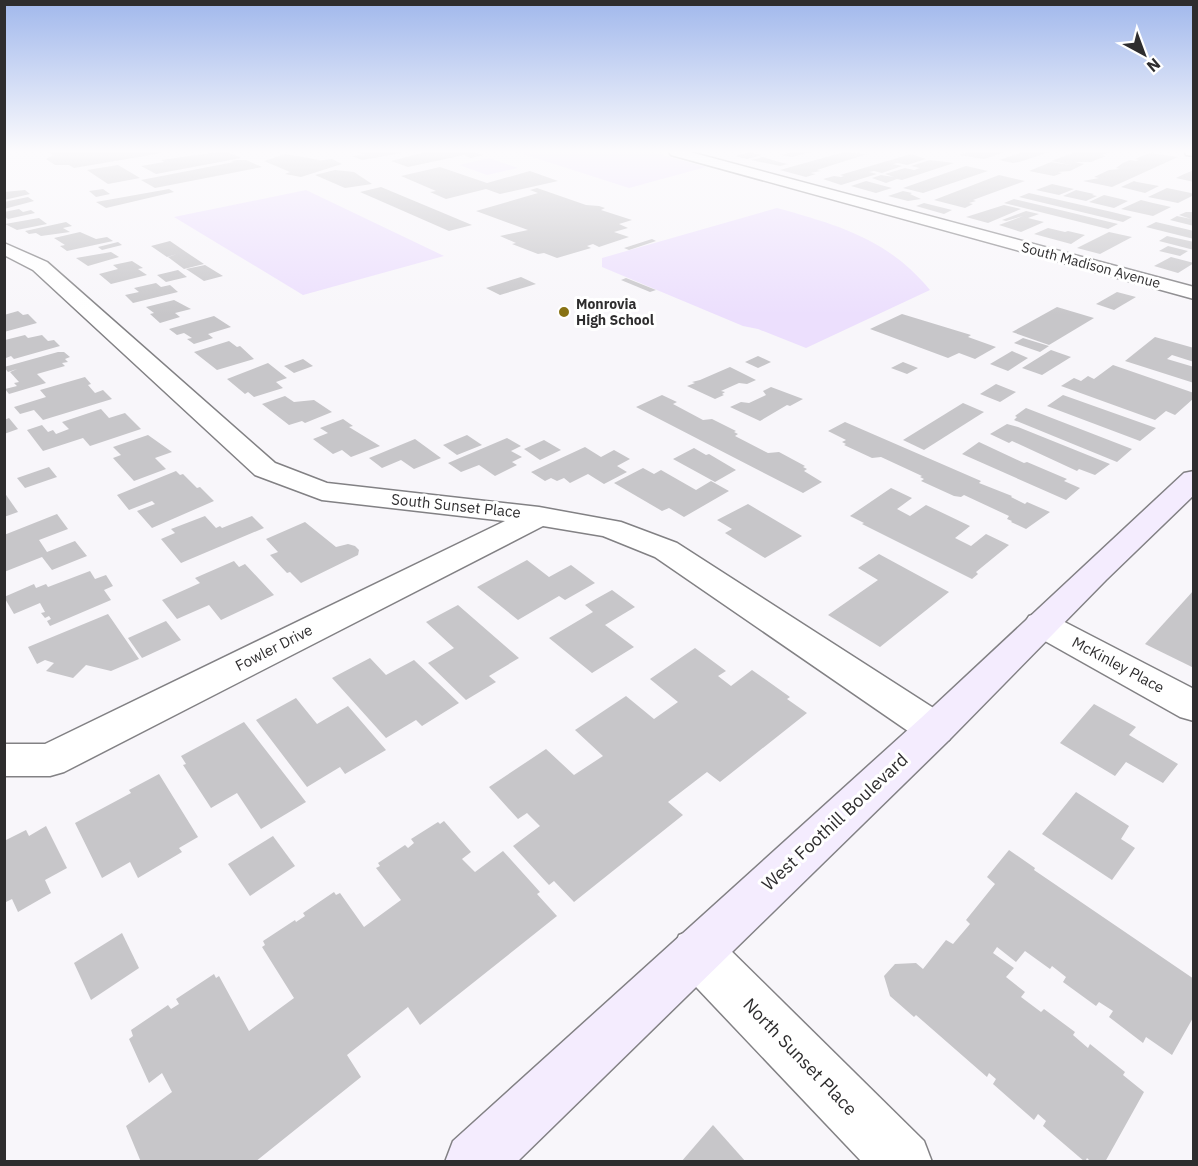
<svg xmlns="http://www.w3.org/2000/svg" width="1198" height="1166" font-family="'IBM Plex Sans',sans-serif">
<rect width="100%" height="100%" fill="#f8f6fa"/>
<g fill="#ecdffd">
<polygon points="517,152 651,152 706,167 629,188"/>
<polygon points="489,158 518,168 487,175 459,165"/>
<polygon points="306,190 444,256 303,295 174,217"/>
<path d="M777,208C838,225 888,239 930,290L806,348L758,329L743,326L602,267V258Z"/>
</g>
<g fill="#c7c6c9">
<polygon points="48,152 162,152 162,153 74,168 69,165 55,165 46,159 53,155"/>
<polygon points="218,152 228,152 241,158 156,174 141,166 164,162 161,160"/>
<polygon points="358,152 402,152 402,153 362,160 352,156 364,155"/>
<polygon points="426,152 474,152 483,155 471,158 464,155 408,167 391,161"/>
<polygon points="749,152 761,155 747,159 735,156"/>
<polygon points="791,152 811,152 792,157 781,155"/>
<polygon points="844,152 867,154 817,170 821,171 810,173 816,174 806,177 780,170"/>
<polygon points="968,152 1005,152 984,159 959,155"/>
<polygon points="1023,152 1049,152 1023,161 1013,163 999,160"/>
<polygon points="1076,152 1109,152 1102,155 1106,156 1091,162 1075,162 1084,164 1070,171 1058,172 1062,173 1054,176 1029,171 1051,162 1071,165 1051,161"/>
<polygon points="1150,153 1178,157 1112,187 1083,181 1099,178 1094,177 1109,170 1120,169 1116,168 1123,163 1130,160 1136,161 1139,160 1135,159"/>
<polygon points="285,154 320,160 316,161 332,159 342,164 301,177 285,174 290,172 264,161"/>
<polygon points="911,154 926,159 907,165 898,163 893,164 902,166 882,173 874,171 869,172 877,174 841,185 823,179 834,176 841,177 844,176 840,175"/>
<polygon points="763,157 779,162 788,164 780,166 751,160"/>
<polygon points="237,160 246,160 262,167 155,188 141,180 234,162 231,161"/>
<polygon points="930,160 954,163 902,180 897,179 886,183 872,178 881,175 894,177 885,174 905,168 914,170 920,168 911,166"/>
<polygon points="118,165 140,178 108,184 87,170"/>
<polygon points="966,166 988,171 923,193 903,188"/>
<polygon points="440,167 487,183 530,171 558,181 500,194 486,189 446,199 430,192 436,191 401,176"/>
<polygon points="335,170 354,172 372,184 345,188 315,175"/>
<polygon points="1194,170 1194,182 1176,178 1182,175"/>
<polygon points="999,175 1025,181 973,200 976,201 969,203 973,204 965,208 934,200"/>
<polygon points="866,181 892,188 876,193 851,186"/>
<polygon points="1134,181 1137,182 1159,186 1145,193 1121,187"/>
<polygon points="1052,184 1074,189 1059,195 1036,190"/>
<polygon points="381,187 472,225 449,231 360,192"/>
<polygon points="537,188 586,205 599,206 605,208 601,210 632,220 619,224 628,228 614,232 629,237 599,247 593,244 587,246 591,248 557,258 544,253 538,254 512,244 516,243 500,236 528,230 476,211 538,193 530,190"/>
<polygon points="1167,188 1191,193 1194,195 1178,203 1148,197"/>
<polygon points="103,189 110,194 96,197 89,191"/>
<polygon points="169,189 174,192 106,208 96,202"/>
<polygon points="25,190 30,194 4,200 4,192"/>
<polygon points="1076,190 1094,194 1092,195 1097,196 1086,201 1063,196"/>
<polygon points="903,191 912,193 910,194 921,199 908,201 888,196"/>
<polygon points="1029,193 1112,212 1132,217 1123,222 1019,197"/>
<polygon points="1104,195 1121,199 1128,201 1114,208 1089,202"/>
<polygon points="28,197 34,201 4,209 4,202"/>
<polygon points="1014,199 1052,208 1118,224 1108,229 1004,203"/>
<polygon points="1141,200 1153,203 1171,207 1153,216 1121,209"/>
<polygon points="924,203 952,210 944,214 916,206"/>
<polygon points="1004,205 1021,209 988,223 966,217"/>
<polygon points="19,209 23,212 31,210 35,213 8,219 4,216 4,212"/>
<polygon points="1026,211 1039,214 1028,218 1044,222 1021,232 999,225 1023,216 1006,221 1002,220"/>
<polygon points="1186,212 1194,212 1194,226 1170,220 1177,216 1191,219 1179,215"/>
<polygon points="39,218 47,224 17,230 5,224"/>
<polygon points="66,222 72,226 63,228 70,232 41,236 36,233 29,234 25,231"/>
<polygon points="1156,222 1194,231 1194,239 1146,227"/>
<polygon points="1048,228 1065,232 1068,231 1085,235 1071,244 1034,234"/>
<polygon points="80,232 96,239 107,237 113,241 67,251 60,246 65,245 54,238"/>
<polygon points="1109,232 1132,237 1100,254 1077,248"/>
<polygon points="1167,236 1194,242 1194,250 1159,241"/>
<polygon points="652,239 656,241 629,250 624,248"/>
<polygon points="170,241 186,252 204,264 184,269 168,257 177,254 167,257 151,246"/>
<polygon points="118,242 122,245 102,250 98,247"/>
<polygon points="1168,246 1188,251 1180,256 1159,251"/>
<polygon points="111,252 119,257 88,266 76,258"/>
<polygon points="1171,257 1194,263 1178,273 1154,266"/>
<polygon points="132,261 143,268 138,269 147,275 111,284 99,274 118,269 113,265"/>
<polygon points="205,265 223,276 204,281 186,269"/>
<polygon points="178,270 187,277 166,282 157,275"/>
<polygon points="521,277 536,284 500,295 486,288"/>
<polygon points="626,278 656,290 650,292 621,280"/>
<polygon points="156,283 161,287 170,285 178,292 133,303 125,295 139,292 134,288"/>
<polygon points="1117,292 1136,297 1114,310 1096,304"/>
<polygon points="174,300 191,309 175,313 180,317 160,323 150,314 154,313 146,307"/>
<polygon points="1057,307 1094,318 1049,345 1012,332"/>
<polygon points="18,311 23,315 28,314 37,323 4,332 4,315"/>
<polygon points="902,314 971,335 968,337 996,347 975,359 959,353 948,358 870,329"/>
<polygon points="214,316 231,327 208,334 213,338 194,344 187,339 192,338 184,333 177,335 169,329"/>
<polygon points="25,335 28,338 42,335 48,341 54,340 60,346 14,359 11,356 6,358 5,340"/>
<polygon points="1155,337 1194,348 1194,362 1172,355 1167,359 1194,367 1194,383 1125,361"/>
<polygon points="1023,338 1049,346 1040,352 1014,343"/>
<polygon points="229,341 237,347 240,346 254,359 217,370 194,352"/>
<polygon points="1051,350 1071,357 1042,375 1022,368"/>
<polygon points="1012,351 1028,358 1008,371 990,364"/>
<polygon points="58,352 64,352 70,357 65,359 68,362 62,363 65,366 37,374 46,383 9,394 5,389 17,386 14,383 19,382 10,372 17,369 8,372 4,367"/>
<polygon points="758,356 771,362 758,368 745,362"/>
<polygon points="303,359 313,366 294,373 284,366"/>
<polygon points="903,362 918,368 907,374 891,368"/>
<polygon points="268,363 287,378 276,382 283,388 254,397 248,392 245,394 227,379"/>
<polygon points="1113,365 1194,393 1194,398 1175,415 1166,411 1155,420 1061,386 1074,378 1081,381 1088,376 1094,379"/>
<polygon points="730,367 756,380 747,384 739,383 721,391 725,392 722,394 724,395 715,399 687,386 695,383 692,382 700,380"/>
<polygon points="85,377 91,384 88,385 95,393 103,390 112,399 43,420 34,410 20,414 14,407 46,397 40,390"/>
<polygon points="996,384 1016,392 1000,402 980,394"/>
<polygon points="771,387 803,399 790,406 787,405 760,421 730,407 741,402 749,403 766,395 763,391"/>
<polygon points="662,395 677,402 673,404 703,420 712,419 736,431 734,432 738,434 735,436 768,453 779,452 805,466 803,467 807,469 804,471 822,482 803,493 636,407"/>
<polygon points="1063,395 1108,411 1156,428 1140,441 1047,406"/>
<polygon points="285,396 294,402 314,400 332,412 305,423 302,421 289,425 262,404"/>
<polygon points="963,403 984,412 924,450 903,440"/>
<polygon points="1026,408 1132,449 1117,462 1014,420 1017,417 1015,416"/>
<polygon points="101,409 109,418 125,413 141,429 90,446 83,438 43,451 27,430 42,425 48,432 53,430 56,434 69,429 62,422"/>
<polygon points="9,418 18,429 4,434 4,420"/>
<polygon points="343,419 353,426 349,427 380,446 351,457 342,450 333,454 313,439 328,433 320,428"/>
<polygon points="845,422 981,481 979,483 1012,496 1011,497 1025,504 1027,502 1050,512 1026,529 1011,522 1012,521 1007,519 1009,516 964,495 961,497 954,496 921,481 924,479 920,477 922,476 881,457 872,458 844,445 846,444 842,442 846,440 828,431"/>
<polygon points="1007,424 1018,427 1110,464 1095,475 1079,469 1077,471 1012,441 1009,443 990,434"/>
<polygon points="148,435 172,452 155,458 166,469 134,481 113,458 121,455 113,447"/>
<polygon points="467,435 482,445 457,455 443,445"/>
<polygon points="507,438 521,446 511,451 522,457 512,462 517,465 495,476 479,465 461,472 448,463"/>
<polygon points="415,439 441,458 414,469 401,460 382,468 369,458"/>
<polygon points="544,440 561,450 540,460 524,449"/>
<polygon points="979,442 1024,463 1027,462 1067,479 1064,481 1080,488 1066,500 962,454"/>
<polygon points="585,447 601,457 614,450 630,459 617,466 627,472 604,484 588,474 570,483 564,478 557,481 551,478 545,481 531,472"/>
<polygon points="694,448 706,455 709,454 736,470 715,482 673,459"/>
<polygon points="49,467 57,477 25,488 17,478"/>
<polygon points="643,468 654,474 661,470 696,490 711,481 729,491 684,517 669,508 662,511 614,483"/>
<polygon points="176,471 180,475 183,474 197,488 200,487 214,501 152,528 137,511 155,504 152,501 129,510 117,495"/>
<polygon points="891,488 912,498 897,509 910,516 926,505 970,526 955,538 971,546 986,534 1009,545 976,572 978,574 972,579 862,524 864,523 850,516"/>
<polygon points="4,492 18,512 4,517"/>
<polygon points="748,504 802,536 765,558 725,533 732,529 717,520"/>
<polygon points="57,514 68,529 39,540 47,552 75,541 87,556 52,570 42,557 4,572 4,535"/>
<polygon points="205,516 216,528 220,526 222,528 252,516 264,528 181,563 161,539 175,533 171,529"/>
<polygon points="305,522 336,547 348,544 355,546 359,550 358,555 301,583 290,572 287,573 270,555 278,552 266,539"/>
<polygon points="879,554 949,592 880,647 828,615 878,580 858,568"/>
<polygon points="527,560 549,577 571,565 595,583 565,600 559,596 518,620 477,587"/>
<polygon points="234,561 239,567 245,564 274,595 221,620 209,605 177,619 162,600 200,583 195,578"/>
<polygon points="90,571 95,579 106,575 113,586 104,590 111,600 50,626 47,621 51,619 49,616 45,618 41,613 45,612 40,603 14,614 4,597 34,584 36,588 46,584 48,587"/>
<polygon points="612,590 635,607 605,625 634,647 592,673 549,638 593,612 585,605"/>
<polygon points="1194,590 1194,668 1145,644"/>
<polygon points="458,605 519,658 489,676 496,682 466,700 428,663 454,648 426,622"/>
<polygon points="108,614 139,659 111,671 86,665 73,678 46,671 54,663 45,660 37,664 28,647"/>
<polygon points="166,621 181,640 142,658 128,638"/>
<polygon points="695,648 726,671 718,676 731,686 752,670 790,697 787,699 807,713 720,782 707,772 668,802 683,815 574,902 554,881 549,885 513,846 540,826 527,813 518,819 489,787 546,749 574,775 603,756 575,730 626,696 654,719 678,702 650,679"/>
<polygon points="370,658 386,675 414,660 459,703 422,726 416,720 386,738 332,678"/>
<polygon points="296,698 317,724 348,706 386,750 345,774 340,767 307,787 256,720"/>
<polygon points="1094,704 1136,727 1129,735 1178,764 1163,783 1126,762 1115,776 1060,743"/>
<polygon points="244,722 306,802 261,829 237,793 211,808 183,765 186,764 181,756"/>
<polygon points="159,774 198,837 179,848 182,852 138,878 130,862 102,878 75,823 131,793 129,790"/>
<polygon points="1076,792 1129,826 1121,839 1135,848 1112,880 1042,834"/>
<polygon points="444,821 471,852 462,859 475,872 503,851 540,892 537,894 557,916 420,1025 408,1007 347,1055 361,1077 255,1162 141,1162 126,1126 172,1092 162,1073 149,1083 129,1039 133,1036 131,1030 168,1005 171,1009 179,1004 176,999 214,974 216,978 219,976 249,1031 294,998 262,947 265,945 263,941 295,920 296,922 305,916 303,913 334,892 336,895 340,893 364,927 401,900 376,868 380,866 378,863 405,845 408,848 414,843 411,839 438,822 440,824"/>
<polygon points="46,826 67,868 45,880 51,893 18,912 12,899 4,903 4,841 26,830 29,836"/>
<polygon points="273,836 295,866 250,896 228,864"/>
<polygon points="1009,850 1035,868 1034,870 1194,979 1194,1016 1172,1055 1146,1037 1143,1043 1109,1017 1113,1011 1099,1002 1096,1006 1063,982 1066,977 1052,966 1050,969 1025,951 1016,962 997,947 993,953 1014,968 1006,977 1025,992 1021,997 1041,1012 1044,1009 1075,1032 1073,1035 1088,1048 1090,1044 1125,1072 1123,1075 1144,1092 1105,1162 1091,1162 1087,1158 1085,1162 1043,1126 1046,1121 1038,1114 1034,1120 993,1084 996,1079 989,1073 987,1077 916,1015 914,1017 890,996 884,976 895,964 916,963 923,969 946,940 953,944 970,924 966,920 995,884 987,877"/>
<polygon points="122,933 139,968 91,1000 74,963"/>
<polygon points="713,1125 746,1162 681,1162"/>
</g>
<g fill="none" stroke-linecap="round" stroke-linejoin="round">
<defs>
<g id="minor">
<polygon points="669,152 690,152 1194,287 1194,299 671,155"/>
<polygon points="1185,152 1194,152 1194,156 1186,155"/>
<polygon points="4,243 47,262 275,463 327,483 539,507 621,522 677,543 949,718 955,729 949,740 935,744 921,740 655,557 603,536 543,526 64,772 50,776 4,776 4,744 45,744 505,521 322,500 255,475 33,270 4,255"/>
<polygon points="1041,612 1053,616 1194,689 1194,721 1180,717 1029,632 1024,624 1029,616"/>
<polygon points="697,928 715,935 924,1141 932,1162 862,1162 679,969 672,952 679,935"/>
</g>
<polygon id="secondary" points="1194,471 1194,495 1106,580 949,740 517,1162 445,1162 453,1141 921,718 1184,473"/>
</defs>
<use href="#minor" stroke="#828184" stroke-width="3"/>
<use href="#secondary" stroke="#828184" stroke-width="3"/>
<use href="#minor" fill="#fff" fill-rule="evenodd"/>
<use href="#secondary" fill="#f4ecfe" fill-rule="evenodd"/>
</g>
<linearGradient id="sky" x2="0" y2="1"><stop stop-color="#a1b8ec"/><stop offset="0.48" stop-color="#fcfbfd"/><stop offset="1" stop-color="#fcfbfd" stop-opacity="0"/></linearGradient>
<rect width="1198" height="315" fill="url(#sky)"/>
<circle fill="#887214" stroke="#fff" stroke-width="2" cx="564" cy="312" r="6"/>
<g text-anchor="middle" stroke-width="6" stroke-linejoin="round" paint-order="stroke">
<g font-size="14" fill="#2e2d2e" stroke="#fff">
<text transform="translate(1091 265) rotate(15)" y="5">South Madison Avenue</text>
</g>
<g font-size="14" font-weight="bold" fill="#2e2d2e" stroke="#fff" text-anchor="start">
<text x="576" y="309">Monrovia<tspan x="576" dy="16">High School</tspan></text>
</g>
<g font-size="15" fill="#2e2d2e" stroke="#fff">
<text transform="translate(456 506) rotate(6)" y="5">South Sunset Place</text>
<text transform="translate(274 648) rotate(-27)" y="5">Fowler Drive</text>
<text transform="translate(1118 665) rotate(28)" y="5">McKinley Place</text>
</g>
<g font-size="18" fill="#2e2d2e" stroke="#fff">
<text transform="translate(835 822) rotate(-43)" y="6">West Foothill Boulevard</text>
<text transform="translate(800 1057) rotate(46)" y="6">North Sunset Place</text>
</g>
</g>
<rect width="1198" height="1166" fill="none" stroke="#2e2d2e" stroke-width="12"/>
<g transform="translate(1144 54) rotate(139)" stroke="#ffffff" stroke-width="4.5" paint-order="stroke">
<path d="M0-4.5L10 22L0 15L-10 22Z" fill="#2e2d2e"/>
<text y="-9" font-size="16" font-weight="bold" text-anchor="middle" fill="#2e2d2e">N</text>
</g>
</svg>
